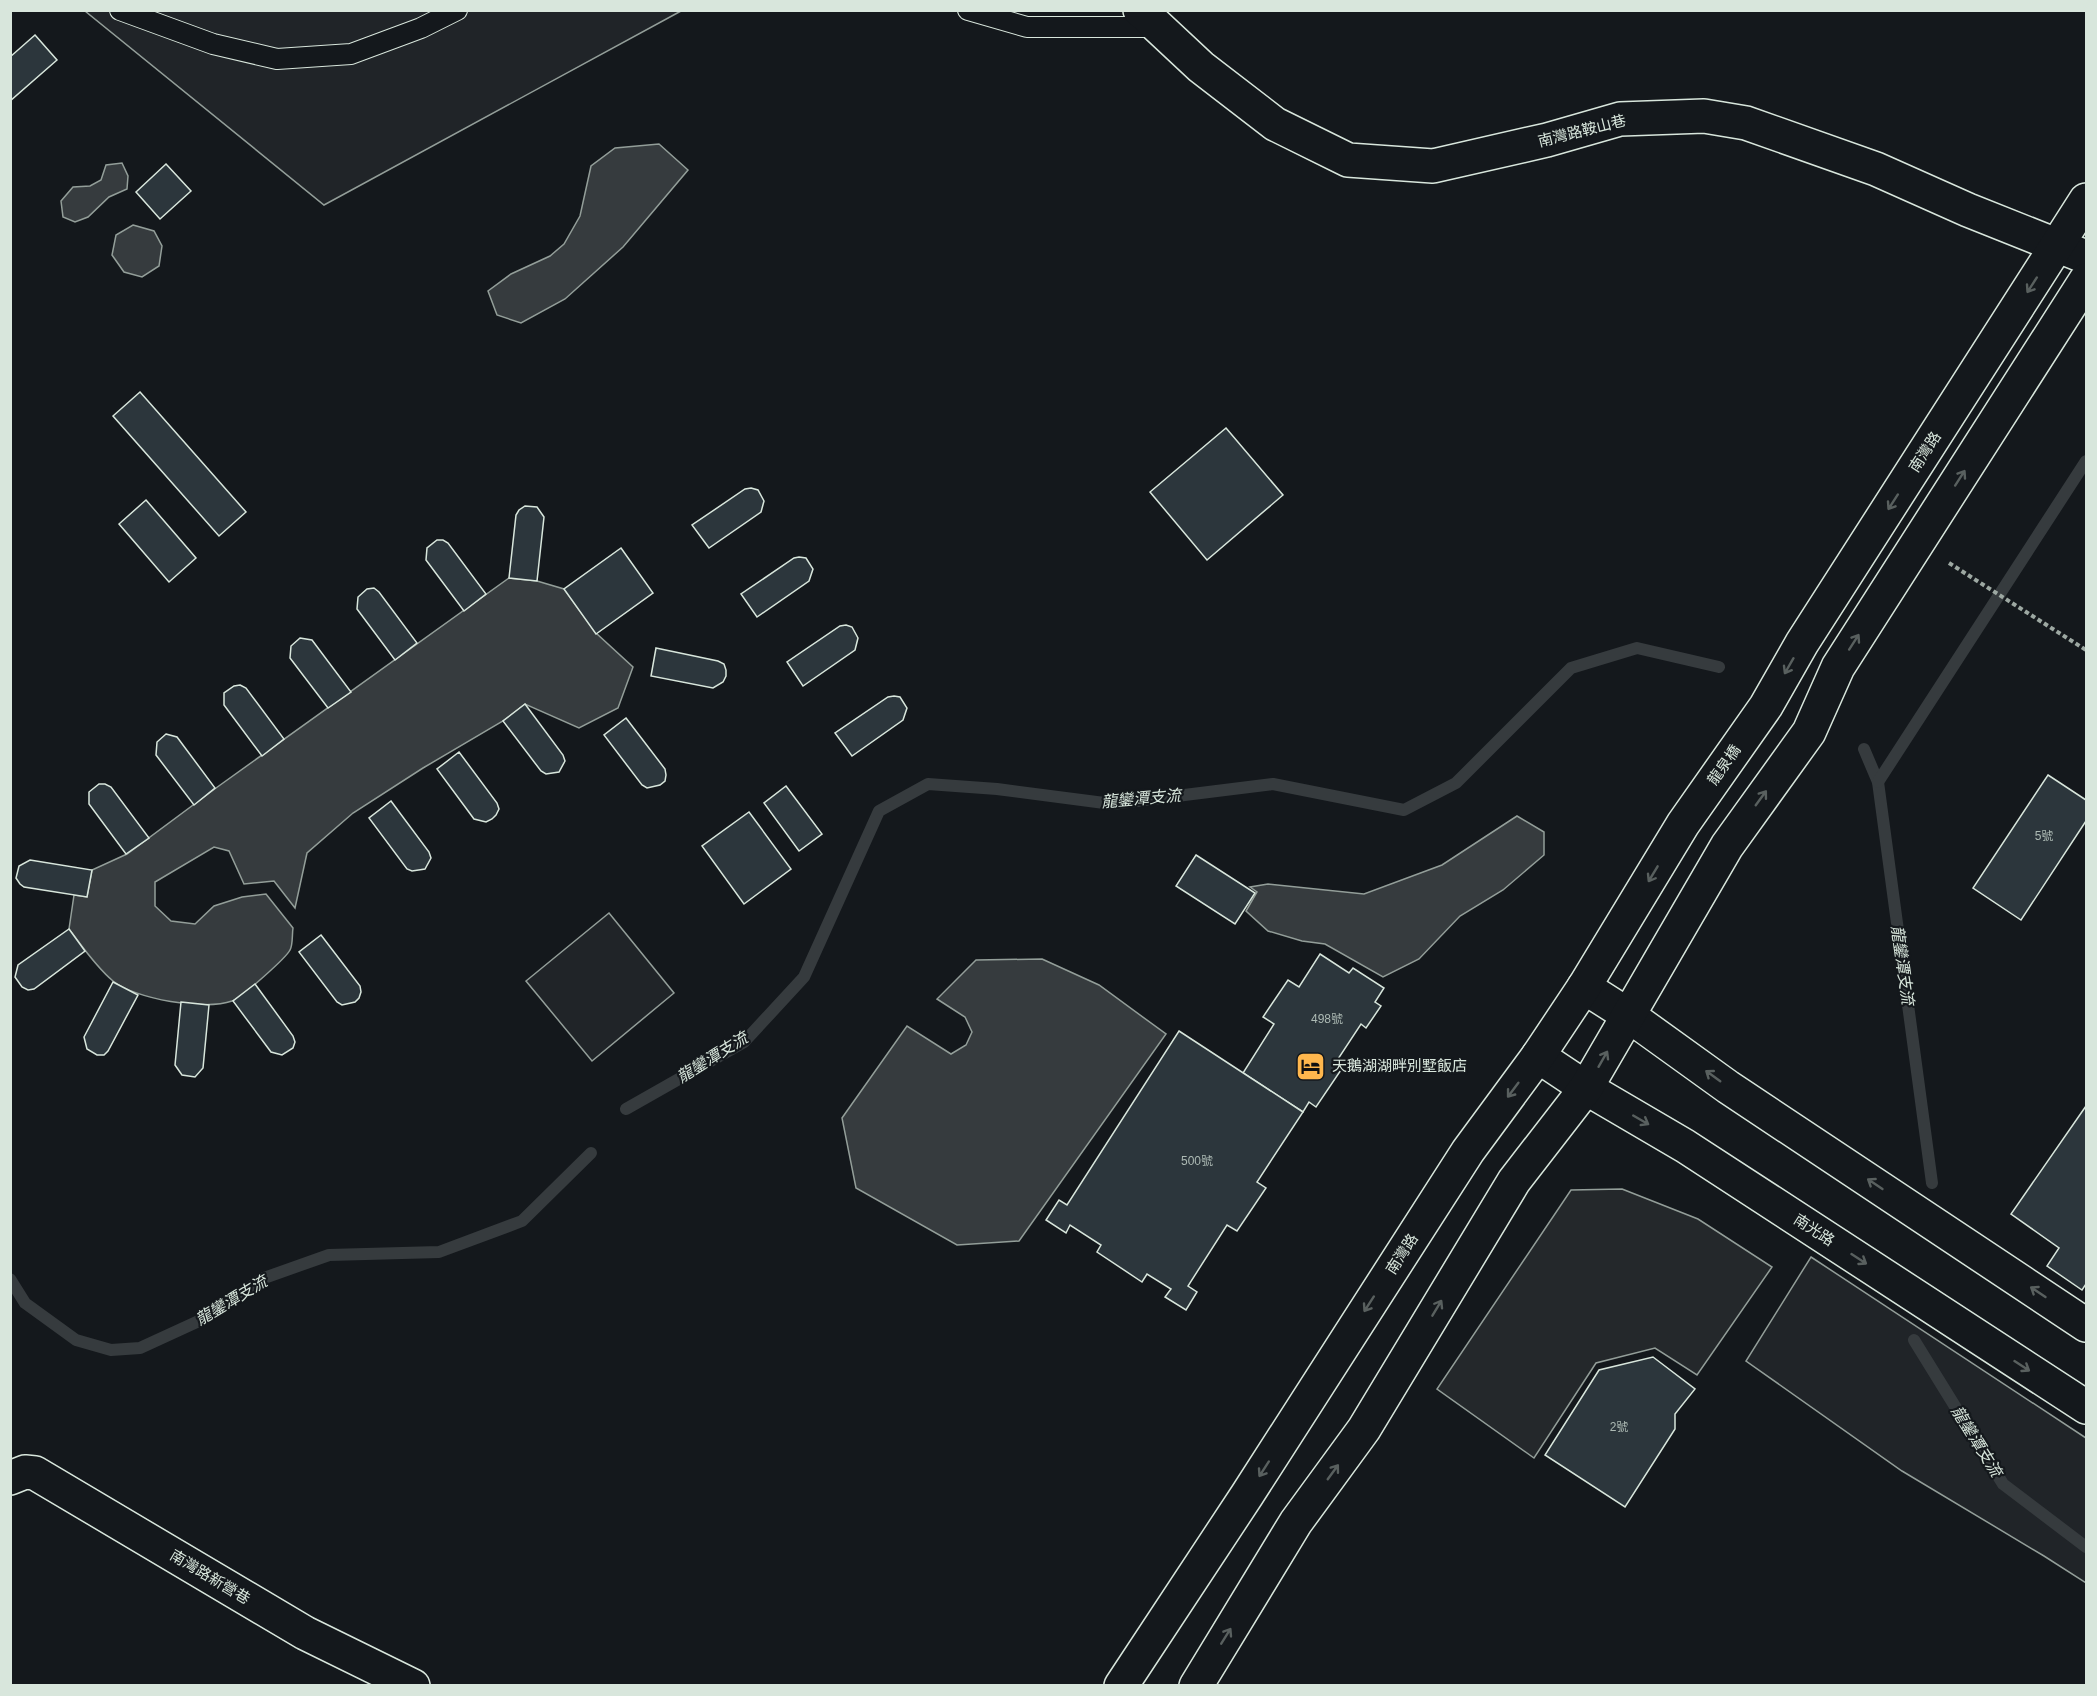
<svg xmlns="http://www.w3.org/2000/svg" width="2097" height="1696" font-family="Arial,'Noto Sans TC',sans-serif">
<rect width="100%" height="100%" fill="#14181c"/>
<g fill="#202428" stroke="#939e99" stroke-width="1.5">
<polygon points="85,11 681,11 324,205"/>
<polygon points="609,913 674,993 592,1061 526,981"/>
<polygon points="1811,1257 2086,1438 2086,1583 2044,1556 1902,1471 1746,1361"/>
</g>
<polygon fill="#24282b" stroke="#939e99" stroke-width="1.5" points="1622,1189 1698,1219 1772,1267 1697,1375 1655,1348 1596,1363 1534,1458 1437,1389 1571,1190"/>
<g fill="#363b3e" stroke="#939e99" stroke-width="1.5">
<polygon points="659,144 688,170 623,247 565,299 521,323 497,315 488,291 511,274 550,256 564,244 580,216 591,166 615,148"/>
<polygon points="122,163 128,176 127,189 109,197 88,217 75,222 63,217 61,201 73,187 90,186 101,180 106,165"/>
<polygon points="133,225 154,231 162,246 159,266 142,277 124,272 112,255 116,235"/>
<path d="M509,578L537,581L564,589L596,633L633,667L618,708L579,728L525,704L503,721L423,768L353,813L307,853L295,908L274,881L244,884L229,851L214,847L155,882V906L171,921L195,924L214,906L242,897L266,894L293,928C292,934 293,945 290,950C286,958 240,999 232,1001C205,1011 135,999 113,981C96,967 82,946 69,929L74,895L87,897L92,870L127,854L216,788Z"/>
<polygon points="1517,816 1544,832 1544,855 1503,890 1460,916 1419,959 1383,977 1325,944 1302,941 1268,931 1246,911 1257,892 1250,887 1268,884 1364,894 1442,865"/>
<polygon points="1042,959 1099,985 1166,1034 1019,1241 957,1245 856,1188 842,1118 907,1026 951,1054 966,1045 972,1032 965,1017 937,999 976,960"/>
</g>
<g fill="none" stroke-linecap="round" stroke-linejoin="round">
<g stroke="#363b3e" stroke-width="12">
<polyline points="1864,749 1878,782 1932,1183"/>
<polyline points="1878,782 2086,461"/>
<polyline points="626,1109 744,1042 804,977 879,811 928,784 997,789 1112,804 1273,784 1404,810 1456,783 1571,668 1637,648 1719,667"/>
<polyline points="10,1279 25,1303 76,1340 111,1350 140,1348 201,1320 264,1278 329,1255 439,1252 522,1221 591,1153"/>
<polyline points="1914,1340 2003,1484 2086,1547"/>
</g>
</g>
<g fill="#2c363c" stroke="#d8e6dc" stroke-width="1.5">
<polygon points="35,35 57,60 10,101 10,57"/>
<polygon points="166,164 191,191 160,219 136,192"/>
<polygon points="140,392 246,512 219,536 113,416"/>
<polygon points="1226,428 1283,495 1207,560 1150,492"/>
<polygon points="751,488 758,490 764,501 761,512 709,548 692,525 745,489"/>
<polygon points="146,500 196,558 169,582 119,524"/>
<polygon points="525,506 537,507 544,517 537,581 509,578 516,515 519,510"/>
<polygon points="437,540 443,540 448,543 486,594 464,611 426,560 427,548"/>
<polygon points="621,548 653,593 596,634 564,589"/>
<polygon points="799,557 806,558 813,569 809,581 757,617 741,594 794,558"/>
<polygon points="374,588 379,592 417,643 395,660 357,609 358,597 367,589"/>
<polygon points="846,625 852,627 858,638 855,650 803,686 787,662 840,626"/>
<polygon points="300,638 312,640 351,692 328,708 290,658 291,646"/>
<polygon points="656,648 718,661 724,664 726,670 726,676 723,682 713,688 651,676"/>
<polygon points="240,685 246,688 284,739 262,756 224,705 224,693 234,686"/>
<polygon points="894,696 900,697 907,708 903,720 852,756 835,733 888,697"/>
<polygon points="525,704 563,755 565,761 559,772 546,774 541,771 503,721"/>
<polygon points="626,718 665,769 666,775 665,781 660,785 647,788 642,785 604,735"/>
<polygon points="166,734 177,737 215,788 194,805 156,755 157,742"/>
<polygon points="459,752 497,803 499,809 496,815 492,819 486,822 474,819 437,769"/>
<polygon points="2048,775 2086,800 2086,821 2021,920 1973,888"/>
<polygon points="99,784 105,784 111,787 149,838 126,854 89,804 89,792"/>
<polygon points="786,786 822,834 799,851 764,803"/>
<polygon points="391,801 429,852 431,858 425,869 412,871 407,869 369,818"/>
<polygon points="749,812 791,869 744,904 702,846"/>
<polygon points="1196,855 1255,893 1235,924 1176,886"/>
<polygon points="30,860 92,870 87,897 24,887 20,884 16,878 19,866"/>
<polygon points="69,929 85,951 34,989 28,990 22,987 15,977 18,965"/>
<polygon points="321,935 360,986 361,992 359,998 355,1002 342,1005 337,1002 299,952"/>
<polygon points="1320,954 1349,973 1353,968 1384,988 1375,1002 1381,1006 1366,1028 1361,1024 1334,1065 1341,1070 1316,1107 1309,1102 1303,1112 1243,1073 1274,1024 1263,1017 1288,980 1299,987"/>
<polygon points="113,982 138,995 108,1051 104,1055 97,1055 87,1049 84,1037"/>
<polygon points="255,984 293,1036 295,1042 293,1048 282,1055 271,1052 233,1001"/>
<polygon points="181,1002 209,1005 203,1068 195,1077 182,1075 175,1065"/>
<polygon points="1179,1031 1303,1112 1257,1182 1266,1188 1237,1231 1227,1225 1188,1286 1197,1292 1186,1310 1165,1297 1171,1289 1147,1274 1142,1282 1097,1252 1101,1245 1070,1225 1066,1233 1046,1220 1059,1200 1067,1205"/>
<polygon points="2086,1106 2086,1284 2082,1290 2047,1266 2059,1248 2011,1214"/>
<polygon points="1653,1357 1695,1389 1675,1414 1675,1429 1625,1507 1545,1455 1599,1370"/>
</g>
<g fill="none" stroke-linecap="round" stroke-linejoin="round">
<defs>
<g id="lane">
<polyline points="120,10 213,44 277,59 351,54 421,28 457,10"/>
<polyline points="968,10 1027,27 1157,27"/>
</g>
<g id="street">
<polyline points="1140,10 1201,67 1275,124 1348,160 1433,166 1547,140 1620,119 1704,116 1746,123 1876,169 1968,210 2086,257"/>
<polyline points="10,1478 25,1472 35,1473 305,1633 413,1686"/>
</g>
<g id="secondary">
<polyline points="1584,987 1628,1015 1728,1087 2086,1325"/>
<polyline points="1538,1056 1586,1088 1685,1146 2086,1407"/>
</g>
<g id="primary">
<polyline points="1121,1686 1247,1495 1468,1151 1538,1056 1584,987 1683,824 1766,706 1802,643 2086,200"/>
<polyline points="1196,1686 1296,1522 1364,1429 1514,1181 1586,1088 1727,846 1809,732 1838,667 2086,280"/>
</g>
</defs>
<use href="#lane" stroke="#d8e6dc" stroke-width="22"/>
<use href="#street" stroke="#d8e6dc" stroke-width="36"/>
<use href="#secondary" stroke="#d8e6dc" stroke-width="36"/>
<use href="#primary" stroke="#d8e6dc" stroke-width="36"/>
<polyline stroke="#9da8a2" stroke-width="4" stroke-dasharray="4.5 3" stroke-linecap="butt" points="1949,563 2086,650"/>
<use href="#lane" stroke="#14181c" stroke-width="20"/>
<use href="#street" stroke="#14181c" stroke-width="33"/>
<use href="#secondary" stroke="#14181c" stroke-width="33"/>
<use href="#primary" stroke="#14181c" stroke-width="33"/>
</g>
<defs><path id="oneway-shaft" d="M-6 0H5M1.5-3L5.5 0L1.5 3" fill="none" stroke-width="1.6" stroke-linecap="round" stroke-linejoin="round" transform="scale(1.5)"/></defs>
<g stroke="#59605f">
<use href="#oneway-shaft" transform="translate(2032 285) rotate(123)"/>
<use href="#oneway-shaft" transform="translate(1960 478) rotate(-57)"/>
<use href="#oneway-shaft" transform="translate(1893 502) rotate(123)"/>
<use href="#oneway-shaft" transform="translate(1854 642) rotate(-57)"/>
<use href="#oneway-shaft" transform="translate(1789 666) rotate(120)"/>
<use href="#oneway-shaft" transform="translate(1761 798) rotate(-54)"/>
<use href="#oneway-shaft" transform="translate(1653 874) rotate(121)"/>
<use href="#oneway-shaft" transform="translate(1603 1059) rotate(-60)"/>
<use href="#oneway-shaft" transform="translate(1713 1076) rotate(-144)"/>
<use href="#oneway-shaft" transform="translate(1513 1090) rotate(127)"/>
<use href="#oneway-shaft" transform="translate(1641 1120) rotate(30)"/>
<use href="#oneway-shaft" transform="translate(1875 1184) rotate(-146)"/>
<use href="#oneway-shaft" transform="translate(1859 1259) rotate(33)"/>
<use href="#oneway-shaft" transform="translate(2038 1292) rotate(-146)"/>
<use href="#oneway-shaft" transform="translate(1369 1304) rotate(123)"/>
<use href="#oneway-shaft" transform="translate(1437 1308) rotate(-59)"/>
<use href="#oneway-shaft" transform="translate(2022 1366) rotate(33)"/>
<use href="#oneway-shaft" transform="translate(1264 1469) rotate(123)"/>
<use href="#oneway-shaft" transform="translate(1333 1472) rotate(-54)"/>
<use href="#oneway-shaft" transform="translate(1226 1636) rotate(-58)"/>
</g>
<defs>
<symbol id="hotel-square" viewBox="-11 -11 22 22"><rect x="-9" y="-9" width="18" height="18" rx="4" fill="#ffb74d" stroke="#14181c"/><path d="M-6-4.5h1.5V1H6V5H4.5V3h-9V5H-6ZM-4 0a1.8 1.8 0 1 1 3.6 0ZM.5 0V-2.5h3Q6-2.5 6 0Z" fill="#111"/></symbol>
</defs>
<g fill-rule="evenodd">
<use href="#hotel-square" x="1294" y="1050" width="33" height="33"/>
</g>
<g text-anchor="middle" stroke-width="4.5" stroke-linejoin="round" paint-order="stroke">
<g font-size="12" fill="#adbab4">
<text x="2044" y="840">5號</text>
<text x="1327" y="1023">498號</text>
<text x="1197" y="1165">500號</text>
<text x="1619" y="1431">2號</text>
</g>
<g font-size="15" fill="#d8e6dc" stroke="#14181c">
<text transform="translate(1582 131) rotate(-14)" y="5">南灣路鞍山巷</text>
<text transform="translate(1925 452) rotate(-57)" y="5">南灣路</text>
<text transform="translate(1724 765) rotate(-55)" y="5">龍泉橋</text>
<text transform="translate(1814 1230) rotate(33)" y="5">南光路</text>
<text transform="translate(1402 1254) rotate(-57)" y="5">南灣路</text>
<text transform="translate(210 1577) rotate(31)" y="5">南灣路新營巷</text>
</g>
<g font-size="15" fill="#d8e6dc" stroke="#14181c" text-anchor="start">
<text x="1332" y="1071">天鵝湖湖畔別墅飯店</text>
</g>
<g font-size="16" font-style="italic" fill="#d8e6dc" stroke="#14181c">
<text transform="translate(1141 798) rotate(-5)" y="6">龍鑾潭支流</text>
<text transform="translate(1903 965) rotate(82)" y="6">龍鑾潭支流</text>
<text transform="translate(712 1057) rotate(-32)" y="6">龍鑾潭支流</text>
<text transform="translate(231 1300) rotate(-31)" y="6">龍鑾潭支流</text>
<text transform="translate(1977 1441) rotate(58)" y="6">龍鑾潭支流</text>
</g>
</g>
<rect width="2097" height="1696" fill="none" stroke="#d8e6dc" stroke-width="24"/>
</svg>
